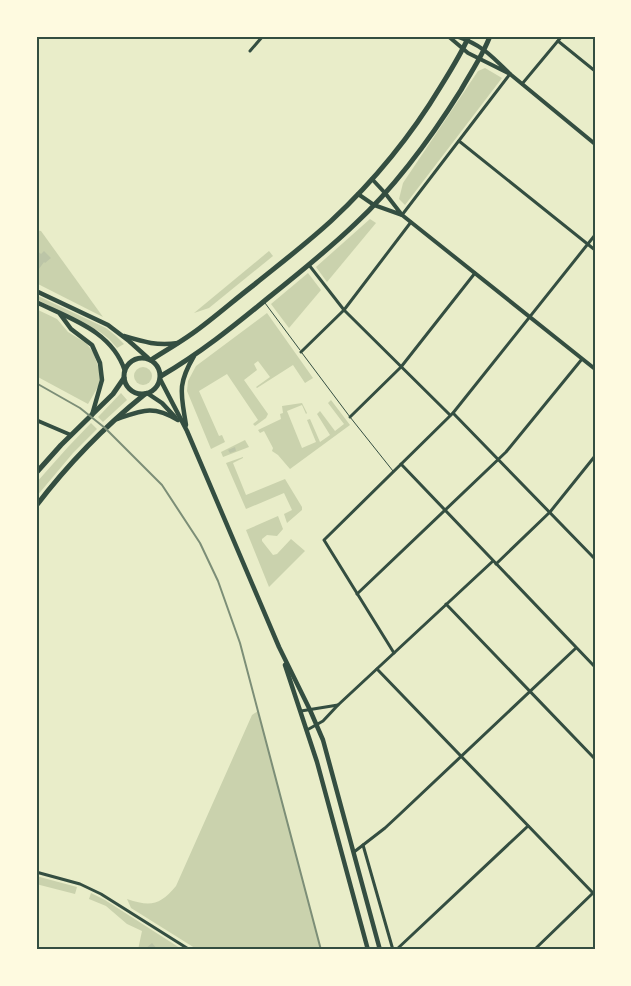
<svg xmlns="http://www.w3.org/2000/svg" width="631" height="986" font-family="Arial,sans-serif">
<rect width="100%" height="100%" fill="#e9edc9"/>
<g fill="#cad2ad">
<polygon points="485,68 502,78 405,205 399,199 403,183 478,71"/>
<polygon points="370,219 376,223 327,282 316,267"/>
<polygon points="36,230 41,231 103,317 36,283"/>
<polygon points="269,251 273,256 209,308 194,313"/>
<polygon points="308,273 321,290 289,328 271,304"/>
<polygon points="36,295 106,328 116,336 124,344 117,348 109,339 100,332 36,299"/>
<polygon points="36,309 57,319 68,332 86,343 93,352 99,369 100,380 99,385 88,404 36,376"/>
<polygon points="267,313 313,378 305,383 293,365 257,388 256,387 270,377 258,361 254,364 257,370 244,380 268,414 266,418 255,426 253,424 258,420 227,374 199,391 219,436 222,435 225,442 211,449 187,391 188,381 196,366"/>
<circle cx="143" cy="376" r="9"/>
<polygon points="121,393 127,400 103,422 98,417"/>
<polygon points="331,400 350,425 290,469 278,455 272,451 273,448 264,431 260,433 258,430 281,419 280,414 283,413 282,406 302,403 307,413 306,414 302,405 287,411 302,448 316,442 307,420 310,419 320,442 330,435 317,414 320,411 335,431 344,424 328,403"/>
<polygon points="91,423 97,429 73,453 36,497 36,483 68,447"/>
<polygon points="245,440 249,447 223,457 221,452"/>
<polygon points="243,457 243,458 233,463 246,495 285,479 302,507 302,510 287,523 284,514 292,510 284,493 246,509 226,463"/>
<polygon points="278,516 283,529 277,536 267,535 262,539 262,541 273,555 277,554 291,539 305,551 269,587 246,530"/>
<path d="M258,711L321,950H198L131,908L127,899C151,907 160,905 176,886L252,715Z"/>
<polygon points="36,876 77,887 75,894 36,884"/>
<polygon points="91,893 105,900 183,950 138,950 142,931 127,924 106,906 89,899"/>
</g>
<g fill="#bcc5a7">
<polygon points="36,250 41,254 44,251 51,258 45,263 44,262 36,273"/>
<polygon points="235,447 236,451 230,453 228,450"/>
<polygon points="152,943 158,950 144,950"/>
</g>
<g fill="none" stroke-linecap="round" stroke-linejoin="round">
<g stroke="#344e41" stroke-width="1">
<polyline points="265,303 300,350"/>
<polyline points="302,353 350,417 393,471"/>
</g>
<g stroke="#344e41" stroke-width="3">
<polyline points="558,41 595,71"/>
<polyline points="250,51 263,36"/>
<polyline points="522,84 562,36"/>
<polyline points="459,141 595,250"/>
<polyline points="402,215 510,74"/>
<polyline points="309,265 344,310 450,415"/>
<polyline points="301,352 344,310 411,222"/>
<polyline points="453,413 595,559"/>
<polyline points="350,417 401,367 475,273"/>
<polyline points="401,464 595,667"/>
<polyline points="496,564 550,512 595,456"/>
<polyline points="357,594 506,452 582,359"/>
<polyline points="446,604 595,759"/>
<polyline points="394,653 324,540 453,413 595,235"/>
<polyline points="377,669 593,893 595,894"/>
<polyline points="338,705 493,561"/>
<polyline points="301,711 338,705 323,721 307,730"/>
<polyline points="363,845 393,950"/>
<polyline points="354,852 385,828 399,815 576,648"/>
<polyline points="36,872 80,884 101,894 190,950"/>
<polyline points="396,950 528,826"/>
<polyline points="534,950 593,893"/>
</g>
<g stroke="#344e41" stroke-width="4">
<path d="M448,36L468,53L510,74C491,55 482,45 456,36"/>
<polyline points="510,74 595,144"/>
<polyline points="358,194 374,205 402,215 385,193 372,179"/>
<polyline points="402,215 595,369"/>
<polyline points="36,420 71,435"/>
</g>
<g stroke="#344e41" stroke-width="4.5">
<polyline points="36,291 108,325 129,341 148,358"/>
<path d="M36,302C71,319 112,331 125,371"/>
<polyline points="60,314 71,329 92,345 100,363 102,380 92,415"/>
<path d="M124,336C144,342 157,346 178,343"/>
<polyline points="160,379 187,431 279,647 310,710 323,740 380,950"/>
<polyline points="147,393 162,403 175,417"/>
<path d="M117,419C143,410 153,405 178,420"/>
<path d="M186,425C181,393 177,385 194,356"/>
<polyline points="285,665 317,762 368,950"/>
</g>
<g stroke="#344e41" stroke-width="5">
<circle cx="142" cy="376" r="18"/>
<path d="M151,360C165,351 179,343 193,333C214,318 234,300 255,284C281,263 307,243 331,221C374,181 411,136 441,86C451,70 461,54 469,36"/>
<path d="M161,376C199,354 234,326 268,298C298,274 328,250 355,224C397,185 431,138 461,90C471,72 483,55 490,36"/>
<polyline points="36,473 61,445 113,394 124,378"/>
<path d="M36,506C68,464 104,427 145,394"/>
</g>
<polyline stroke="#7c8e77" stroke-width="2" points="36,383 80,408 105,428 162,485 200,543 218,581 240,643 321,950"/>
</g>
<rect width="631" height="986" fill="none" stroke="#fefae0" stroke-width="75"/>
<rect x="38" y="38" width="556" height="910" fill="none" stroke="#344e41" stroke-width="2"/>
</svg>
